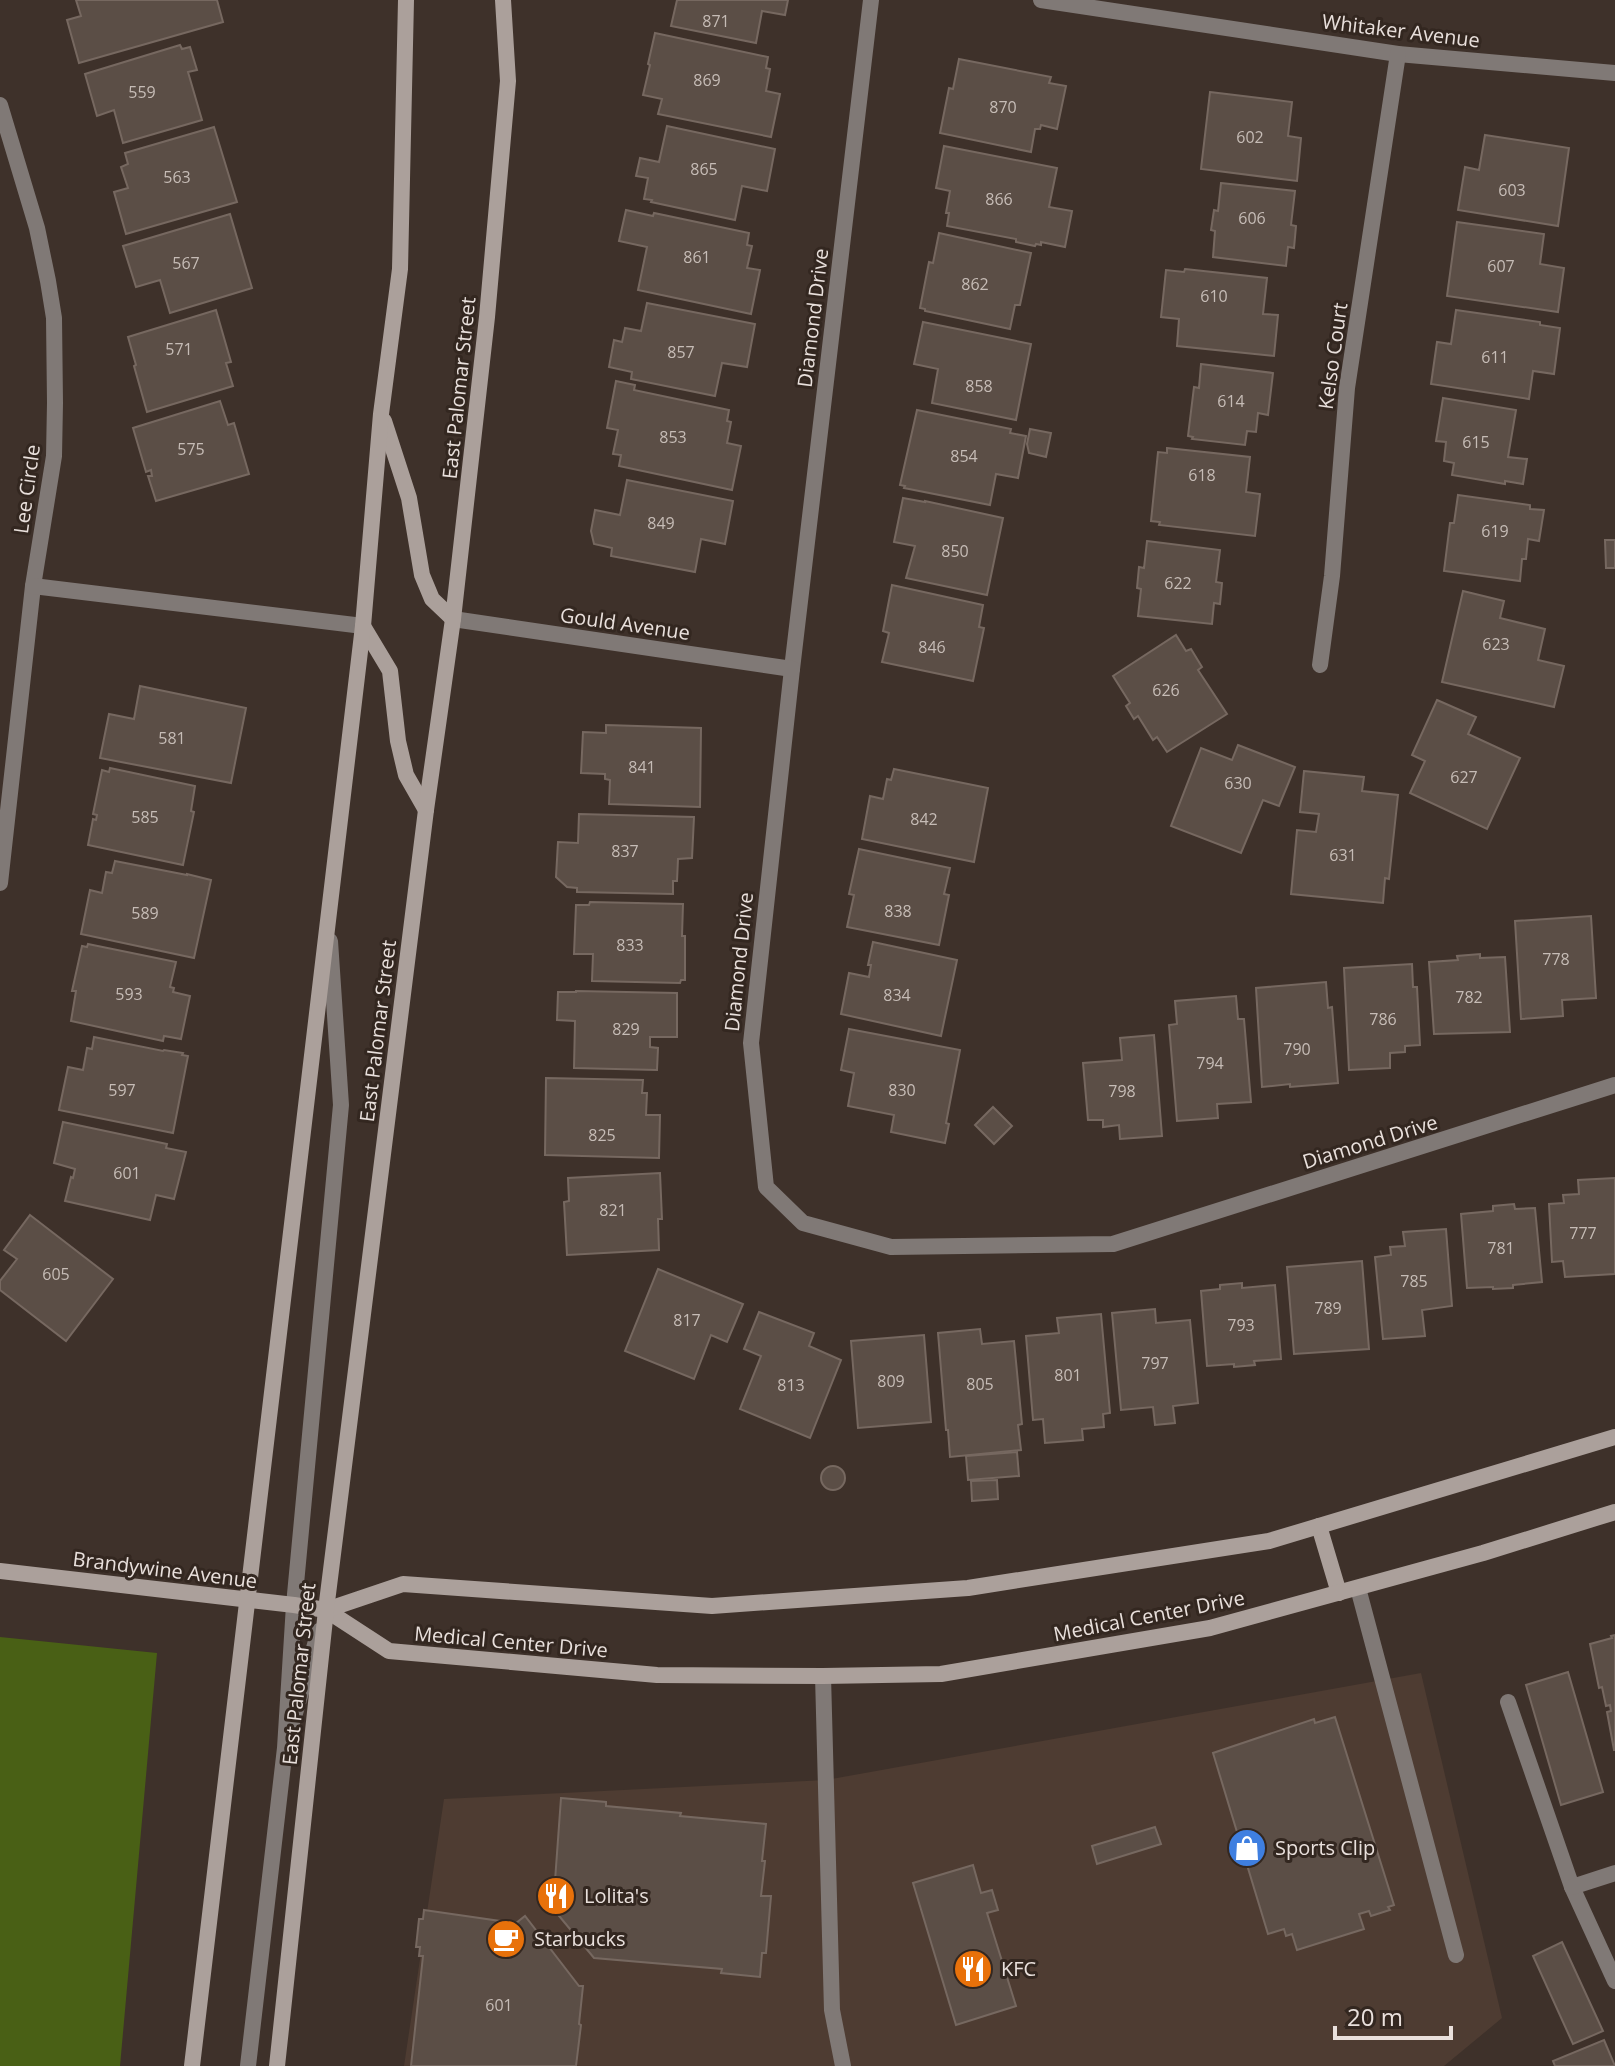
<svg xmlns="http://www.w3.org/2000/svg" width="1615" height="2066" font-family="'Open Sans',sans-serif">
<rect width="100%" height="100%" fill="#3e312a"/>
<polygon fill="#4e3c32" points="1421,1673 1502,2018 1444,2066 404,2066 444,1799 826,1780"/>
<polygon fill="#496015" points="0,1637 157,1653 120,2066 0,2066"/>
<g fill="#5b4e46" stroke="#766860" stroke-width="2">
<polygon points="76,0 217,0 223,22 79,63 67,20 81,16"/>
<polygon points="677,0 788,0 785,15 762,11 756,43 671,26"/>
<polygon points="655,33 768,57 766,68 770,69 766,91 780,94 771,137 658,114 662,99 643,95 650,65 648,64"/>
<polygon points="180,45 182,49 190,47 197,70 188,72 202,120 123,143 114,110 97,116 85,74"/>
<polygon points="959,59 1051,77 1049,83 1066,86 1057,129 1041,125 1040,129 1035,129 1031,152 940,133 949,88 953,89"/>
<polygon points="1210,92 1292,102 1288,136 1301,138 1297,181 1201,169"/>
<polygon points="667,126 775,149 767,191 742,186 735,220 651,202 652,200 644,199 648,178 636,176 640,158 659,162"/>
<polygon points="214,127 237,202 126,234 114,192 128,188 121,167 128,164 125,153"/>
<polygon points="1485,135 1569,148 1558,226 1458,210 1465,167 1479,170"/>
<polygon points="944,146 1057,168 1049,207 1072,211 1065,247 1041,242 1041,245 1036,244 1035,246 1016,242 1016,239 947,226 949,213 946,213 950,191 936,188"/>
<polygon points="1221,183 1295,191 1291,225 1296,226 1294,248 1288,247 1286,266 1213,257 1215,231 1211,230 1214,210 1218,211"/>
<polygon points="626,210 653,216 654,213 749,233 747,245 752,246 747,268 760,270 751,314 638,290 647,247 619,241"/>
<polygon points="230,214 252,288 170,313 160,280 136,287 123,246"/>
<polygon points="1457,222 1544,234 1540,264 1564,268 1558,312 1447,296"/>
<polygon points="939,233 1031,253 1020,305 1015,305 1010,329 925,311 925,309 920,308 929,262 933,263"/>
<polygon points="1185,269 1267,278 1263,314 1278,315 1274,356 1177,346 1179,319 1161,317 1166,270 1184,272"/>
<polygon points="647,303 755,324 747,367 722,363 715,396 631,379 632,372 609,367 614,340 622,342 625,328 641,331"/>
<polygon points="216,310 231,362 226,363 233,386 147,412 134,366 136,365 128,337"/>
<polygon points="1456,310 1540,322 1540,325 1560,328 1554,374 1533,371 1529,399 1431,384 1437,342 1451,344"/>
<polygon points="923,322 1031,344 1016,420 932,403 938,369 914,364"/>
<polygon points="1201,364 1273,373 1268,415 1258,413 1256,432 1247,431 1245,445 1192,439 1193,437 1188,436 1194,387 1199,388"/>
<polygon points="616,381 635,385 634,390 729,410 727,421 731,422 727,443 741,446 732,490 619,466 621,455 613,454 618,430 607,428"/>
<polygon points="1443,398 1516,410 1508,457 1527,459 1523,484 1505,481 1505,484 1452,475 1454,463 1444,461 1446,442 1436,441"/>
<polygon points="220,401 228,425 234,423 249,474 156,501 148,476 152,476 151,470 146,472 133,428"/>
<polygon points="917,410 1011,429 1010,433 1026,436 1018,478 996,474 990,505 904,488 905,486 900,485"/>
<polygon points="1030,429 1051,433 1046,457 1029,453 1027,444"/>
<polygon points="1167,448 1250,457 1246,492 1260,494 1255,536 1159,525 1160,522 1151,521 1158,452 1167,453"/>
<polygon points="627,480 733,501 725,544 701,539 695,572 611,556 612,548 594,544 591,531 595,510 620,515"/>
<polygon points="1458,495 1530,505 1530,509 1544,510 1539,541 1528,539 1526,559 1522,559 1520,581 1444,571 1450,523 1454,523"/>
<polygon points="903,498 925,502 925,501 1003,518 987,595 906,578 915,546 894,542"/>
<polygon points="1605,540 1615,540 1615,568 1606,568"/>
<polygon points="1147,541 1220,550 1216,582 1222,583 1220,604 1214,603 1212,624 1138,616 1141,589 1137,588 1139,567 1144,568"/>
<polygon points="892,585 983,605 979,627 984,628 973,681 882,662 889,633 883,631"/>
<polygon points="1463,591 1504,601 1500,618 1545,629 1538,660 1564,666 1554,707 1442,682"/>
<polygon points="1176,635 1186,651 1191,649 1202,667 1198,670 1227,714 1167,752 1157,737 1153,740 1138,716 1134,719 1126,706 1130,703 1113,676"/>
<polygon points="140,686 246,708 231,783 100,758 109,714 134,719"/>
<polygon points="1437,700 1476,717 1468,734 1520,758 1487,829 1410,793 1425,761 1412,755"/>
<polygon points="606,725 701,728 700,807 609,804 610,780 605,779 605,774 581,773 583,732 606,733"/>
<polygon points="1238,745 1295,767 1279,806 1263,800 1241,853 1171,826 1201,748 1232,760"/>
<polygon points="110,768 195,786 191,811 194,812 183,865 88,845 93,819 96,820 97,815 93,814 102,770 109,772"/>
<polygon points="894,769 988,788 974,862 862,839 870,796 883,799 887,779 891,780"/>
<polygon points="1304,771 1364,777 1362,791 1398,795 1389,879 1385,878 1383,903 1291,894 1297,830 1316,832 1319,814 1300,812"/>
<polygon points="579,814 694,817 692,858 678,859 677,881 673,881 673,894 577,892 577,888 567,887 556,877 558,842 578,843"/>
<polygon points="859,849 950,868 944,894 949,895 939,945 847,927 854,895 849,894"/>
<polygon points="115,861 187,875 187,874 211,880 194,958 81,934 90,890 102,893 106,872 112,873"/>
<polygon points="590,902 683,904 682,936 685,936 685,980 681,980 680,983 592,981 593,954 574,954 576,905 589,905"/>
<polygon points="1591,916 1596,998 1562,1000 1563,1016 1521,1019 1515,921"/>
<polygon points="873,942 957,960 941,1036 841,1014 849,973 869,977 871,965 868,965"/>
<polygon points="88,944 176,962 170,987 174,988 173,992 190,996 181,1039 164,1036 163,1041 71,1021 76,991 72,991 82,946 87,947"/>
<polygon points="1480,954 1480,958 1505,957 1510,1032 1434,1034 1429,962 1458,960 1457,956"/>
<polygon points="1412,964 1413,987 1417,987 1420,1045 1405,1046 1405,1052 1390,1053 1390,1068 1349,1070 1344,968"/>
<polygon points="1326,982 1328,1008 1332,1007 1338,1083 1290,1087 1290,1084 1262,1087 1256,988"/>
<polygon points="576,991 677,993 677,1037 650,1037 650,1047 658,1048 657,1070 574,1068 575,1021 557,1020 558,992 576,992"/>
<polygon points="1236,996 1238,1019 1244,1019 1251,1102 1217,1104 1218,1118 1177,1121 1169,1025 1177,1024 1175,1001"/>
<polygon points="849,1029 960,1050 946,1123 949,1124 945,1143 891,1132 894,1115 848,1106 854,1073 841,1070"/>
<polygon points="1154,1035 1162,1136 1120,1139 1119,1125 1103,1127 1103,1120 1088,1120 1083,1063 1122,1060 1120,1038"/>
<polygon points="94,1037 163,1051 164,1050 183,1053 182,1055 188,1056 173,1133 59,1110 68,1067 83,1070 87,1048 92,1049"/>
<polygon points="546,1078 643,1080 642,1093 647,1093 646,1115 660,1115 659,1158 545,1155"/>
<polygon points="993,1107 1012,1126 994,1144 975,1125"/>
<polygon points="63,1122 167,1144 166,1148 186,1152 174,1199 156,1195 150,1220 65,1201 71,1177 73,1178 75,1169 54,1163"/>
<polygon points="660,1173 662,1219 658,1219 659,1250 567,1255 564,1202 569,1201 568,1178"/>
<polygon points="1615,1178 1615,1274 1565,1277 1563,1261 1552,1262 1549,1204 1564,1203 1563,1195 1579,1194 1578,1180"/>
<polygon points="1514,1204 1515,1209 1535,1208 1542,1282 1513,1285 1513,1288 1493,1289 1493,1287 1467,1288 1461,1214 1493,1211 1493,1206"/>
<polygon points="30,1215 113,1279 66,1341 0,1290 0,1281 17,1259 4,1250"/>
<polygon points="1446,1229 1452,1306 1422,1310 1425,1336 1383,1339 1375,1257 1391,1255 1390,1247 1405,1246 1403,1232"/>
<polygon points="1362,1261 1369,1349 1294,1354 1287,1267"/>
<polygon points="658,1269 743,1304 727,1342 711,1335 694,1379 625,1351"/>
<polygon points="1242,1283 1242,1288 1275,1285 1281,1359 1254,1361 1255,1365 1234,1367 1234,1364 1207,1366 1201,1291 1220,1289 1220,1285"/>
<polygon points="1155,1309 1156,1323 1190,1320 1198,1403 1173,1406 1175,1423 1155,1425 1153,1407 1121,1410 1112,1313"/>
<polygon points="759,1312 814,1333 809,1346 841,1360 810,1438 740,1409 761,1356 744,1349"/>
<polygon points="1101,1314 1110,1413 1103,1414 1104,1427 1082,1429 1083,1440 1045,1443 1043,1419 1033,1420 1026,1336 1059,1333 1057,1318"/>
<polygon points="980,1329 982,1344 1014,1341 1022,1424 1018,1425 1021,1450 950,1457 948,1430 946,1430 938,1333"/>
<polygon points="924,1335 931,1422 858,1428 851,1341"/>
<polygon points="1017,1452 1019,1476 968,1480 966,1456"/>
<circle cx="833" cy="1478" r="12"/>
<polygon points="997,1480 998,1499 972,1501 971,1481"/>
<polygon points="1615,1635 1615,1750 1614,1750 1607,1712 1611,1711 1610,1705 1606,1706 1602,1687 1599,1688 1590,1644 1612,1638 1611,1636"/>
<polygon points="1568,1672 1603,1792 1561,1805 1526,1685"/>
<polygon points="1335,1717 1394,1905 1388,1907 1390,1910 1371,1916 1369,1911 1359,1914 1364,1929 1297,1950 1292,1934 1286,1936 1284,1929 1268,1934 1213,1753 1314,1719 1315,1723"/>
<polygon points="561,1798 606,1802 606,1806 681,1813 680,1816 766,1824 762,1861 765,1861 761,1896 771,1896 766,1953 762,1953 760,1977 721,1973 722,1969 594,1958 545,1899 559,1887 555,1881"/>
<polygon points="1155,1827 1161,1844 1097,1864 1092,1846"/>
<polygon points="973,1865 981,1893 992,1890 998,1910 987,1913 1016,2006 956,2025 913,1883"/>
<polygon points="424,1910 507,1922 511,1927 525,1916 579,1986 583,1986 579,2024 581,2025 576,2066 411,2066 423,1956 419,1956 420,1947 416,1947 419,1919 423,1919"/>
<polygon points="1562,1942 1603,2031 1573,2044 1533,1956"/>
<polygon points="1604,2040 1615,2066 1555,2066 1553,2061"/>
</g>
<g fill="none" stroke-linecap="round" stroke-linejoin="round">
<g stroke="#807976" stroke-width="16">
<polyline points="1358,1588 1456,1955"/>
<polyline points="823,1676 832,2010 843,2066"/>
<polyline points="1508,1702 1572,1887 1615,1981"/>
<polyline points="293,1720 319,1631"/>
<polyline points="1572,1887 1615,1873"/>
<polyline points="248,2066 285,1748 294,1605 341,1105 330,941"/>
</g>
<g stroke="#807976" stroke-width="16">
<polyline points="871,0 792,669 751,1043 766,1187 803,1223 891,1247 1113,1244 1615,1085"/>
<polyline points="1041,0 1398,54 1615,73"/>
<polyline points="0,105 37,228 48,281 54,318 55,403 54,456 33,586 0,883"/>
<polyline points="33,586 363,626"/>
<polyline points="453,619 792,669"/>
<polyline points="1320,665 1332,576 1347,388 1398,54"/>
</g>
<g stroke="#aba09b" stroke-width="16">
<polyline points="384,421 409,498 422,575 432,599 453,619"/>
<polyline points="363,626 390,671 398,741 406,775 426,810"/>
<polyline points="1319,1526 1339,1593"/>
<polyline points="0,1571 294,1605 326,1610 389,1651 657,1675 823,1676 941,1674 1210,1628 1483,1553 1615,1512"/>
<polyline points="326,1610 403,1584 712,1606 968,1588 1269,1541 1615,1437"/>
<polyline points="192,2066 363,626 381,414 400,269 406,0"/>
<polyline points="277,2066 326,1610 426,810 453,619 487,317 508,81 503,0"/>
</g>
</g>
<defs>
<symbol id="shop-disc" viewBox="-11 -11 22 22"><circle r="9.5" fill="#3f7fe0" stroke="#332720"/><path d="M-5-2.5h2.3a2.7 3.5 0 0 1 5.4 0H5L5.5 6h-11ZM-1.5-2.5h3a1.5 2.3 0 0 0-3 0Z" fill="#fff"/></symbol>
<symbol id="restaurant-disc" viewBox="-11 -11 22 22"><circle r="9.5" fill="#e8710a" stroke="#332720"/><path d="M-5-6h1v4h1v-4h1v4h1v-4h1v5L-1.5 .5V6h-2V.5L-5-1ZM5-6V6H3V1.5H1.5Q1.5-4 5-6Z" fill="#fff"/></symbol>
<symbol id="cafe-disc" viewBox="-11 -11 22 22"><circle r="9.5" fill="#e8710a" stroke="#332720"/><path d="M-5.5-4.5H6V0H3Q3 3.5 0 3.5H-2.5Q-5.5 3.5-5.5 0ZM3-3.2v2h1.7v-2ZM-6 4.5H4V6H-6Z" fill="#fff"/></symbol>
</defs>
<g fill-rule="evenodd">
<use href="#shop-disc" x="1225" y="1826" width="44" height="44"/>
<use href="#restaurant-disc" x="534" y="1874" width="44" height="44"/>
<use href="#cafe-disc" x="484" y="1917" width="44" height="44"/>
<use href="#restaurant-disc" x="951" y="1947" width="44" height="44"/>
</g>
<g text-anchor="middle" stroke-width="6" stroke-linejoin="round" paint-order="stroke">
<g font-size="16" fill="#c6bcb6">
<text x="716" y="27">871</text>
<text x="707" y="86">869</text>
<text x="142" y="98">559</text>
<text x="1003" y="113">870</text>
<text x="1250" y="143">602</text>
<text x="704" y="175">865</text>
<text x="177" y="183">563</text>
<text x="1512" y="196">603</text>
<text x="999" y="205">866</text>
<text x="1252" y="224">606</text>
<text x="697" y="263">861</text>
<text x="186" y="269">567</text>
<text x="1501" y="272">607</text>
<text x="975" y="290">862</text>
<text x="1214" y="302">610</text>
<text x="179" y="355">571</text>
<text x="681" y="358">857</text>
<text x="1495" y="363">611</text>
<text x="979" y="392">858</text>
<text x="1231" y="407">614</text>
<text x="673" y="443">853</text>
<text x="1476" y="448">615</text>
<text x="191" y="455">575</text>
<text x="964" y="462">854</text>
<text x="1202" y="481">618</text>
<text x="661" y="529">849</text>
<text x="1495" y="537">619</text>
<text x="955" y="557">850</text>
<text x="1178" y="589">622</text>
<text x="1496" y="650">623</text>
<text x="932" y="653">846</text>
<text x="1166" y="696">626</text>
<text x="172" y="744">581</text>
<text x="642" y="773">841</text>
<text x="1464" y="783">627</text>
<text x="1238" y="789">630</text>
<text x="145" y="823">585</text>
<text x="924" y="825">842</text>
<text x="625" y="857">837</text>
<text x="1343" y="861">631</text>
<text x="898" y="917">838</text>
<text x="145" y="919">589</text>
<text x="630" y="951">833</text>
<text x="1556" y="965">778</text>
<text x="129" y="1000">593</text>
<text x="897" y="1001">834</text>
<text x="1469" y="1003">782</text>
<text x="1383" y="1025">786</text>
<text x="626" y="1035">829</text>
<text x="1297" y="1055">790</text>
<text x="1210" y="1069">794</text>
<text x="122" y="1096">597</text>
<text x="902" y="1096">830</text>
<text x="1122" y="1097">798</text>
<text x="602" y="1141">825</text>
<text x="127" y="1179">601</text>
<text x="613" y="1216">821</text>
<text x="1583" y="1239">777</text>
<text x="1501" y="1254">781</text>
<text x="56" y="1280">605</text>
<text x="1414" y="1287">785</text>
<text x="1328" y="1314">789</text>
<text x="687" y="1326">817</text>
<text x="1241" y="1331">793</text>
<text x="1155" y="1369">797</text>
<text x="1068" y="1381">801</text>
<text x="891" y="1387">809</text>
<text x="980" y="1390">805</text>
<text x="791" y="1391">813</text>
<text x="499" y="2011">601</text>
</g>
<g font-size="20" fill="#e9e0dc" stroke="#332720">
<text transform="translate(1401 31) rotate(7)" y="7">Whitaker Avenue</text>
<text transform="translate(813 318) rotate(-83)" y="7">Diamond Drive</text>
<text transform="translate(1333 356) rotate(-82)" y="7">Kelso Court</text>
<text transform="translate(459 388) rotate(-84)" y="7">East Palomar Street</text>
<text transform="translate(27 489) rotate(-82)" y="7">Lee Circle</text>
<text transform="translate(625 624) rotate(8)" y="7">Gould Avenue</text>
<text transform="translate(739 962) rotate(-84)" y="7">Diamond Drive</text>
<text transform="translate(378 1031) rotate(-83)" y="7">East Palomar Street</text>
<text transform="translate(1370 1142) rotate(-17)" y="7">Diamond Drive</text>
<text transform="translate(165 1570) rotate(7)" y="7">Brandywine Avenue</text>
<text transform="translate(1149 1616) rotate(-11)" y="7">Medical Center Drive</text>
<text transform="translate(511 1642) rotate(5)" y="7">Medical Center Drive</text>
<text transform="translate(299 1674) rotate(-84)" y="7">East Palomar Street</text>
</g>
<g font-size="20" fill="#e9e0dc" stroke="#332720" text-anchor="start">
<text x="1275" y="1855">Sports Clip</text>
<text x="584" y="1903">Lolita's</text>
<text x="534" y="1946">Starbucks</text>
<text x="1001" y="1976">KFC</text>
</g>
</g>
<path d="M1335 2026v12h116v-12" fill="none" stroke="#e9e0dc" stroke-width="4"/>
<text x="1347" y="2026" font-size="24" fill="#e9e0dc" stroke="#332720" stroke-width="6" paint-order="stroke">20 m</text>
</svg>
